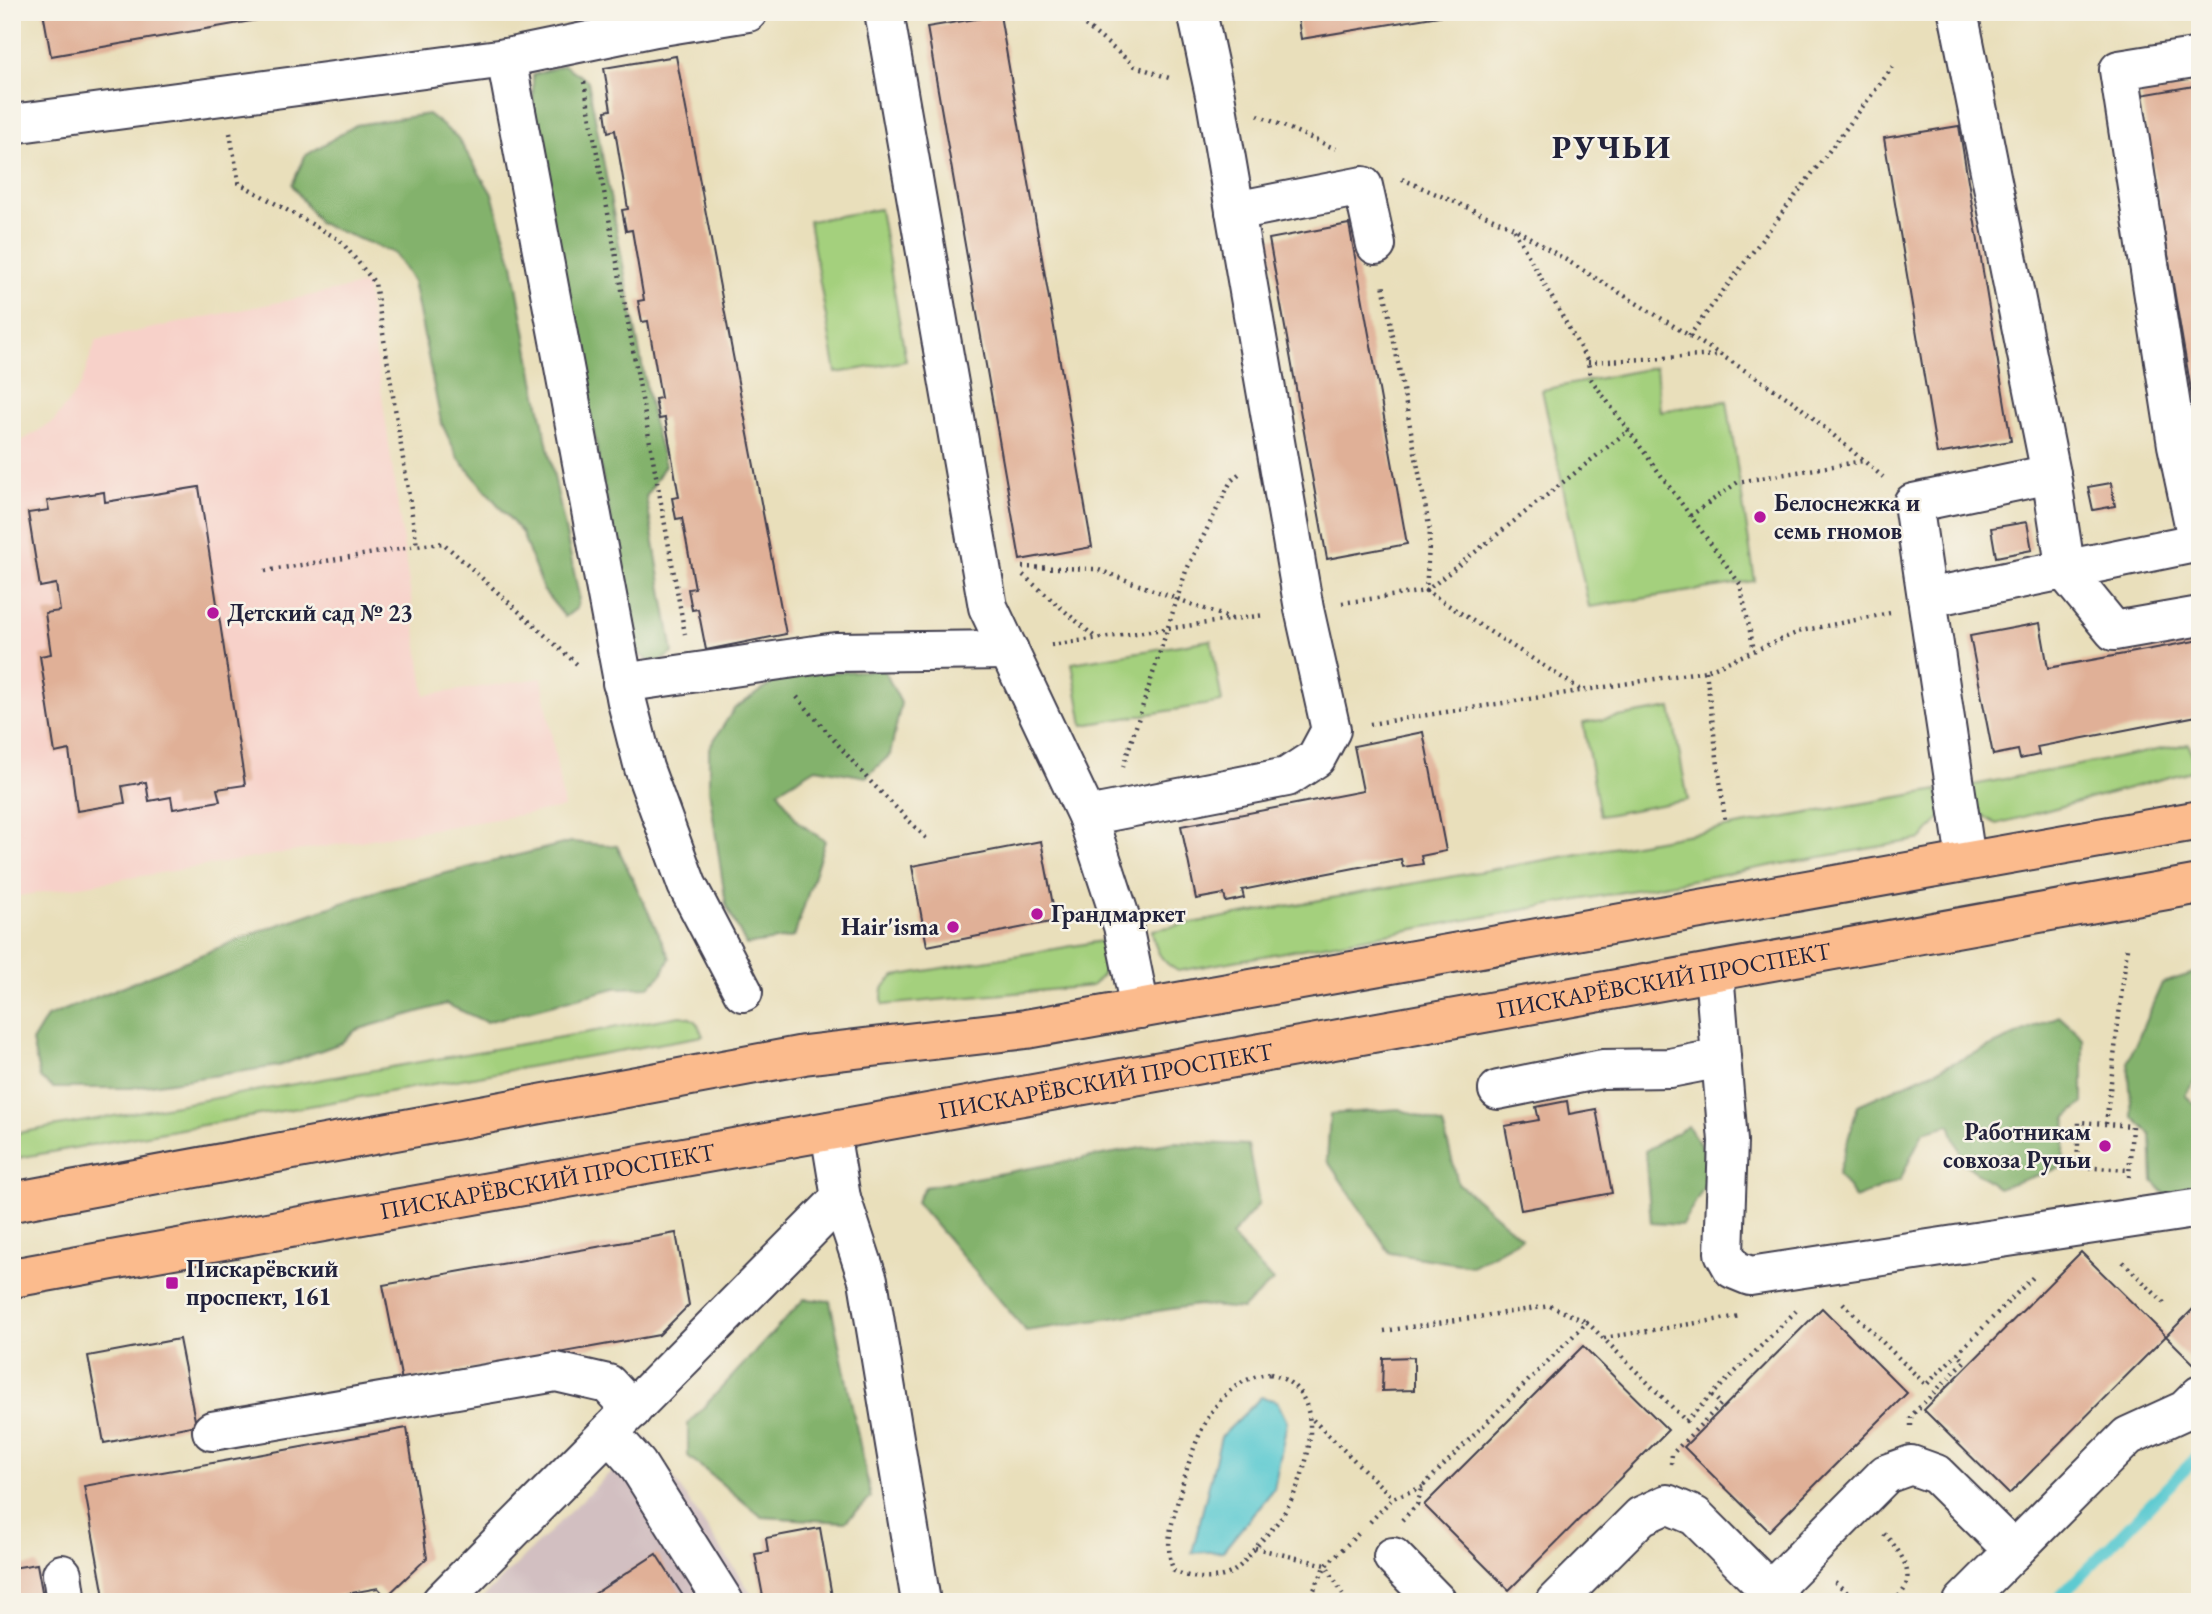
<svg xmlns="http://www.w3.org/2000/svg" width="2212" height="1614" font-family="'EB Garamond',serif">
<rect width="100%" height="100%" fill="#f7f3e8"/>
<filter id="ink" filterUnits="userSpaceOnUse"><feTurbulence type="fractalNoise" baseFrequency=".0143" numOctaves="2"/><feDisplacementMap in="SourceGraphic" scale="14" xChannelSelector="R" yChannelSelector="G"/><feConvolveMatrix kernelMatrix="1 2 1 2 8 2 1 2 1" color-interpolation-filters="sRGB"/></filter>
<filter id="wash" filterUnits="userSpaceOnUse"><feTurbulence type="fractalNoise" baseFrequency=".00686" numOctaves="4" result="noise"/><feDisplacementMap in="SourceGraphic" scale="28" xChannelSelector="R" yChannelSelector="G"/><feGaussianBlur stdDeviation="1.57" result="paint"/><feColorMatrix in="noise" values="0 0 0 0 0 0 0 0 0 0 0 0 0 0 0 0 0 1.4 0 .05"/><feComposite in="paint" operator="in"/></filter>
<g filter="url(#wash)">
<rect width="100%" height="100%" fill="#e9dfbb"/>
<polygon fill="#f7d1c9" points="366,284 425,695 542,678 564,808 12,897 12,447 54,421 81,385 96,340"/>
<polygon fill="#d2bfc1" points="646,1437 757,1602 478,1602"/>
<g fill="#a4d07d" stroke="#63795c" stroke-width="2">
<polygon points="880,209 906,361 836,373 809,221"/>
<polygon points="1656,367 1660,411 1727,401 1755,581 1589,607 1542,390"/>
<polygon points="1211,640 1222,702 1083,725 1072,663"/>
<polygon points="1671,708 1688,800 1600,816 1583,723"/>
<path d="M2189,744L2195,770L1997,824C1977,814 1973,807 1968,786Z"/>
<path d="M1938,790L1941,817L1922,839L1178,971C1160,961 1155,950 1152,930Z"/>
<path d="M1108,940C1112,962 1108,970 1092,986L883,1005C880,990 883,985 895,976Z"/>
<path d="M680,1016C695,1017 698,1023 703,1036L12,1159V1134Z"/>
</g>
<g fill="#83b26c" stroke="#526a54" stroke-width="2">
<polygon points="564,65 588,81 653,422 665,465 646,497 673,653 655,665 636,652 533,117 533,75"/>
<polygon points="428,114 457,137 492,194 513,264 534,380 579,596 577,608 565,617 543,590 522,533 458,458 441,422 413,281 394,253 319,223 292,185 305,156 356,125"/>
<polygon points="884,670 901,703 890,755 866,777 816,768 778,791 798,822 825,841 794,937 746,945 726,905 709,789 709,748 734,709 780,678 803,673"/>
<polygon points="571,842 617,846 670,958 662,974 649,987 615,988 486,1022 446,1004 356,1030 341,1043 278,1066 131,1088 53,1088 40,1078 32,1042 47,1017 260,931 386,888"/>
<polygon points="2200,971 2200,1073 2185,1095 2200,1109 2200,1204 2177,1207 2153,1181 2151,1135 2132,1116 2128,1061 2162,983"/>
<polygon points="2059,1016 2083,1038 2083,1103 2066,1118 2063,1167 1998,1188 1964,1163 1950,1125 1923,1132 1900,1180 1855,1198 1838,1174 1858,1105"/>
<polygon points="1399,1109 1443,1125 1458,1183 1522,1238 1472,1266 1390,1253 1327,1160 1330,1114"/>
<polygon points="1688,1126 1715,1168 1682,1225 1651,1223 1645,1151"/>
<polygon points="1174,1142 1248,1145 1259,1204 1231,1236 1273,1281 1242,1309 1198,1305 1026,1331 916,1202 925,1187"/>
<polygon points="804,1299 830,1301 871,1498 845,1522 762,1517 688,1456 688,1424"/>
</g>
<polygon fill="#5dcad1" stroke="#407686" stroke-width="2" points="1261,1397 1277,1401 1287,1422 1274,1489 1223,1551 1192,1553 1221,1437"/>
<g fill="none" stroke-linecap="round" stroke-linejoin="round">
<polyline stroke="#5dcad1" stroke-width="12" points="2055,1602 2200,1454"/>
</g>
<g id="blocks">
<g fill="#e0b097">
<polygon points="43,12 291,12 291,14 51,56"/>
<polygon points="1297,12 1451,12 1451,14 1301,39"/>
<polygon points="1000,15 1092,547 1020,560 927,27"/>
<polygon points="676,56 786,634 706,650 698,609 692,610 688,589 695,588 682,518 676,519 672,498 679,497 665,418 659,419 655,399 661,398 648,321 642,322 638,301 644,300 632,230 626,231 622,210 628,209 615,130 608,132 605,111 611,110 604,68"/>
<polygon points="2200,85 2200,395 2192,396 2141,95"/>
<polygon points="1959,126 2011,441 1937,454 1884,138"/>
<polygon points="1349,224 1407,544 1327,559 1269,239"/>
<polygon points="2111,483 2115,506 2093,510 2088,487"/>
<polygon points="199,487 245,785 217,789 220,801 173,809 171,797 149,801 146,782 122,786 125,803 77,811 69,750 55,753 40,656 51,654 45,613 60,611 56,584 40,587 28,513 49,510 47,501 104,492 105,502"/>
<polygon points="2027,522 2032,550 1996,557 1991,528"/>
<polygon points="2040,623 2048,668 2200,640 2200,725 2197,716 2037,747 2039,755 2020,759 2018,750 1993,755 1970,636"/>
<polygon points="1423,732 1446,851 1421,856 1423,864 1403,867 1401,859 1242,890 1244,898 1226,902 1224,894 1196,899 1181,826 1363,791 1354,746"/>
<polygon points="1041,841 1056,921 927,946 912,866"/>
<polygon points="1567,1101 1569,1114 1596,1109 1612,1193 1521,1210 1505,1126 1539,1120 1536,1107"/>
<polygon points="676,1233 689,1305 659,1335 402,1381 383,1285"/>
<polygon points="2081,1252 2166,1336 2009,1494 1924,1410"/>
<polygon points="2200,1302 2200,1365 2197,1367 2166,1336"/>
<polygon points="1822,1308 1907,1393 1769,1531 1684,1447"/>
<polygon points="179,1339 196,1425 104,1443 88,1356"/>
<polygon points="1583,1346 1668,1430 1509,1590 1424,1505"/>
<polygon points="1414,1357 1414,1390 1382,1391 1383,1358"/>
<polygon points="407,1428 427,1558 386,1597 378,1588 303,1602 105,1602 84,1486"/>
<polygon points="820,1528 833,1602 764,1602 755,1554 768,1552 766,1538"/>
<polygon points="656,1554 687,1602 582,1602"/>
<polygon points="37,1564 44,1602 12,1602 12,1568"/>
</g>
</g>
</g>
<g filter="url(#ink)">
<use href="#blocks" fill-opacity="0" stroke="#403e4e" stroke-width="2"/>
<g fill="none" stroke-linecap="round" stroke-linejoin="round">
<defs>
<g id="minor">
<polyline points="884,12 988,607 1087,816 1123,926 1140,1009"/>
<polyline points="1958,12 2051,474 2066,572 2114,631 2200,616"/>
<polyline points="506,58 627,702 644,768 687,885 743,992"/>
<polyline points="12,124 506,58 656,27 748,12"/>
<polyline points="1235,211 1363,186 1376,245"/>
<polyline points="2198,543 2177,445 2119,70 2200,57"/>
<polyline points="1927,598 1913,503 2051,474"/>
<polyline points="622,683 836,652 1009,650"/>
<polyline points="1087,816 1287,777 1316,758 1331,730 1304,609 1215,95 1197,12"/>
<polyline points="1966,860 1927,598 2200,542"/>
<polyline points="1714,972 1728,1141 1724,1253 1733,1269 1750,1276 2200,1208"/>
<polyline points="1498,1090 1602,1069 1670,1068 1721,1058"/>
<polyline points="841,1198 868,1280 921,1602"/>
<polyline points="212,1431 556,1372 608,1384 632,1410"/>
<polyline points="609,1433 637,1464 724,1602"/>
<polyline points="1393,1557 1437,1602"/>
<polyline points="62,1574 66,1602"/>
<polyline points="1770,1591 1886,1474 1911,1465 1936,1474 2014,1551"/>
<polyline points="441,1602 841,1198 830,1131"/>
<polyline points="1555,1602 1641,1516 1667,1504 1695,1516 1781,1602"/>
<polyline points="1963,1602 2128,1436 2185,1410 2200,1395"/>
</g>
<g id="major">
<polyline points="12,1202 804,1055 1026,1029 2200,820"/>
<path id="s1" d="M12,1278L2200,884"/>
</g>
</defs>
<use href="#minor" stroke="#403e4e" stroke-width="42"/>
<use href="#major" stroke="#403e4e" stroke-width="42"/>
<g stroke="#403e4e" stroke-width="4.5" stroke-dasharray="2 5" stroke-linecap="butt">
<polyline points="1069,12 1135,66 1169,78"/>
<polyline points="584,82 685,634"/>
<polyline points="1258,115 1336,149"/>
<polyline points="230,133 239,183 340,240 375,283 417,546 443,543 579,666"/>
<polyline points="1402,179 1514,228 1721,355 1794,402 1883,477"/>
<polyline points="1514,230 1588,362 1591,379 1740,584 1754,650"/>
<polyline points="1689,336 1895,64"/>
<polyline points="1588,362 1720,355"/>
<polyline points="1690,516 1738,482 1863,461"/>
<polyline points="1022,567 1096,569 1232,619"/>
<polyline points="265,571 417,546"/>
<polyline points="1023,575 1096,638"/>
<polyline points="1342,603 1426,591 1430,531 1383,284"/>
<polyline points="1051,645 1264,615"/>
<polyline points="1706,671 1725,820"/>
<polyline points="1580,689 1426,591 1629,430"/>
<polyline points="797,697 866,777 929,841"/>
<polyline points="1370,724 1706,671 1801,631 1890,613"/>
<polyline points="1123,767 1186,571 1231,481 1241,472"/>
<polyline points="2106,1124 2127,948"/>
<polyline points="2129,1177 2132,1126 2079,1122 2077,1167 2130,1170"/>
<polyline points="2123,1262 2164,1303"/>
<polyline points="1843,1303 1926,1385 2035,1275"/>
<polyline points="1384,1331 1550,1306 1587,1322"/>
<polyline points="1604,1338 1740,1316"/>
<path d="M1270,1374C1333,1389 1309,1473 1284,1513C1277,1525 1266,1535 1257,1546C1247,1557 1241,1569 1226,1575C1210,1581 1189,1578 1174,1571C1163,1545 1173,1520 1180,1493C1193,1446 1212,1379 1270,1374Z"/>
<polyline points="1313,1420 1393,1498"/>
<polyline points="1911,1426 1911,1416 1965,1361 1957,1353"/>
<polyline points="1671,1464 1672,1454 1721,1404 1712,1395"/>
<polyline points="1402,1520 1417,1505 1423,1486 1587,1322 1686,1421 1796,1311"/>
<polyline points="1370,1522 1393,1498 1423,1487"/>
<path d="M1884,1534C1903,1553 1922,1583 1891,1602"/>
<polyline points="1255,1548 1326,1565 1347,1602"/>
<polyline points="1835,1582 1858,1602"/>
<polyline points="1308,1602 1326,1565 1359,1533"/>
</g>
<use href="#minor" stroke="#fff" stroke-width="38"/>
<use href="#major" stroke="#fbbb8d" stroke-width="38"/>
</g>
</g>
<g fill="#b5179e" stroke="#f7f3e8" stroke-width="2.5">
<circle cx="1760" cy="517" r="7"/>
<circle cx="213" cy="613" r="7"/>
<circle cx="1037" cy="914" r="7"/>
<circle cx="953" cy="927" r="7"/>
<circle cx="2105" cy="1146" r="7"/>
<rect x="165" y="1276" width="14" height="14" rx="3.5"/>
</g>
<g text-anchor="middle" stroke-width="5" stroke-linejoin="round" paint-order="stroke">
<g font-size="24" font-weight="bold" fill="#22223b" stroke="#f7f3e8" text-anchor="start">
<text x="1774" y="511">Белоснежка и<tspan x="1774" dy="28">семь гномов</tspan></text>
<text x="227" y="621">Детский сад № 23</text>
<text x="1051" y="922">Грандмаркет</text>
<text x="939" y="935" text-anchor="end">Hair'isma</text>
<text x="2091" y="1140" text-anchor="end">Работникам<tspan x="2091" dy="28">совхоза Ручьи</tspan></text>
<text x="186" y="1277">Пискарёвский<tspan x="186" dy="28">проспект, 161</tspan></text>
</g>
<g font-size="24" fill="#22223b" stroke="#f7f3e8">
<text dy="8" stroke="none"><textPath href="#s1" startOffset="1678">ПИСКАРЁВСКИЙ ПРОСПЕКТ</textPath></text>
<text dy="8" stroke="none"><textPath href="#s1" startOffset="1111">ПИСКАРЁВСКИЙ ПРОСПЕКТ</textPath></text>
<text dy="8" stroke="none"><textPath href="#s1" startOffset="544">ПИСКАРЁВСКИЙ ПРОСПЕКТ</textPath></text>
</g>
<g font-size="32" font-weight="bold" letter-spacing="2" fill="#22223b" stroke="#f7f3e8">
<text x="1612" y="158">РУЧЬИ</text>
</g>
</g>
<rect width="2212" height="1614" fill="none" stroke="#f7f3e8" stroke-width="42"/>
</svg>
